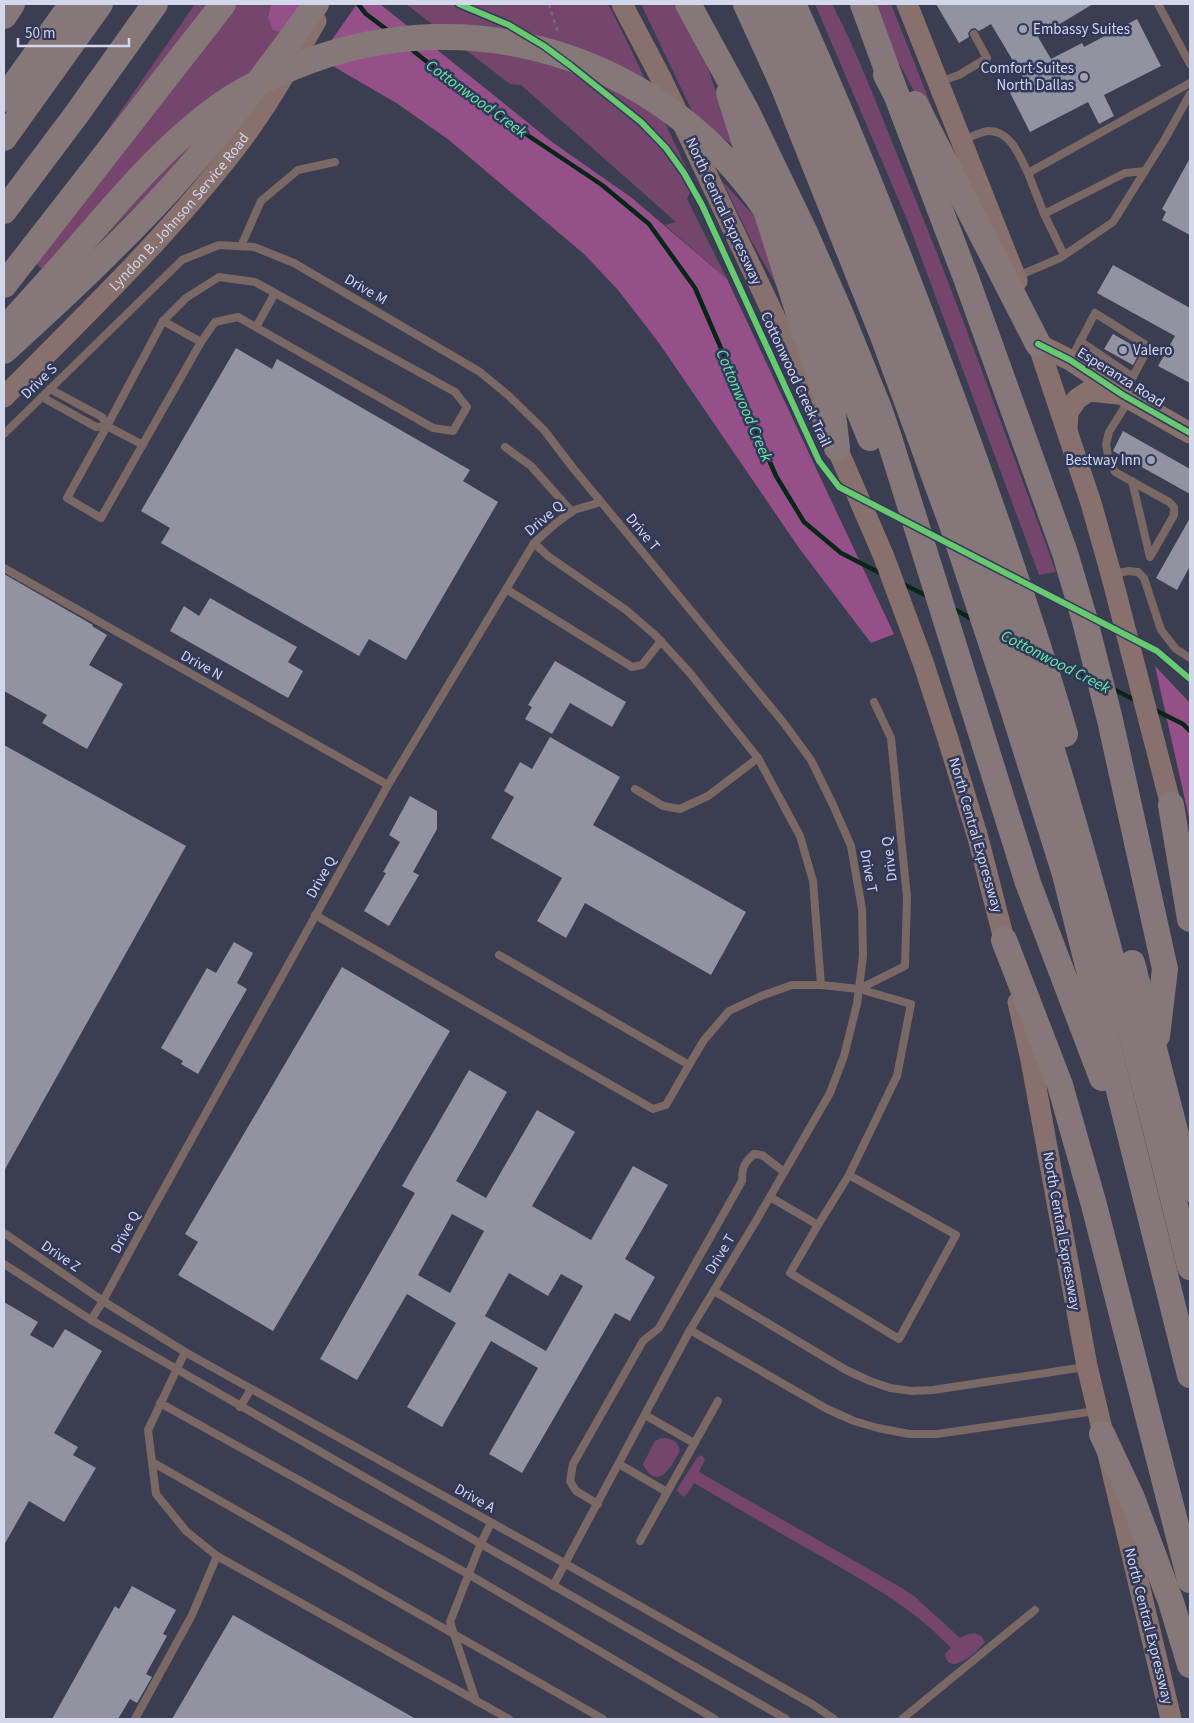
<svg xmlns="http://www.w3.org/2000/svg" width="1194" height="1723" font-family="'Source Sans 3',sans-serif">
<rect width="100%" height="100%" fill="#3b3e50"/>
<g fill="#75466d">
<polygon points="195,4 271,4 268,18 282,32 203,134 149,193 59,282 18,250 104,135"/>
<path d="M406,4H608C639,62 664,124 694,183L687,199L727,279L665,225L676,222L521,85L510,84Z"/>
<polygon points="641,4 687,4 734,147 693,113"/>
<path d="M815,4H832C859,56 879,110 901,164C957,299 1006,436 1056,572L1039,575L908,222Z"/>
<polygon points="867,4 891,4 949,150 947,152"/>
<polygon points="723,182 756,218 779,290 751,240"/>
<path d="M661,1438C671,1438 676,1440 680,1450C672,1467 657,1493 643,1464L655,1441Z"/>
<path d="M701,1455L705,1459L699,1472L900,1587L914,1596L960,1638C969,1633 980,1630 985,1642C978,1652 948,1678 945,1654L951,1648C910,1605 867,1583 817,1554C775,1530 735,1507 694,1483L688,1493L684,1497L677,1491L679,1486L696,1459Z"/>
</g>
<g fill="#955089">
<polygon points="271,4 301,4 282,32 273,30 268,18"/>
<polygon points="357,4 380,4 552,142 632,198 727,279 894,634 871,643 799,548 659,343 618,290 584,254 449,140 398,104 319,58"/>
<polygon points="1155,666 1190,703 1190,822"/>
</g>
<g fill="none" stroke-linecap="round" stroke-linejoin="round">
<g stroke="#072618" stroke-width="4.5">
<polyline points="358,4 366,14 390,32"/>
<polyline points="411,49 472,98 602,185 649,224 695,288 776,476 804,522 841,553 882,574"/>
<polyline points="901,583 929,597"/>
<polyline points="952,608 974,620"/>
<polyline points="1053,659 1090,678"/>
<polyline points="1111,688 1137,701"/>
<polyline points="1153,709 1183,724 1190,731"/>
</g>
</g>
<g fill="#9292a1" fill-rule="evenodd">
<polygon points="936,4 1093,4 1038,37 1051,59 1082,43 1084,47 1137,19 1161,66 1104,95 1114,116 1099,124 1088,102 1030,132 1007,87 1024,79 991,24 979,31 975,28 971,29 968,33 969,37 959,43"/>
<polygon points="1190,158 1190,235 1162,220 1166,212 1162,209"/>
<polygon points="1113,265 1190,308 1190,383 1158,366 1175,336 1097,293"/>
<polygon points="1113,334 1141,350 1133,365 1104,349"/>
<polygon points="236,348 272,369 277,359 470,470 463,481 498,502 406,660 369,639 359,656 161,543 170,528 141,511"/>
<polygon points="1123,431 1190,469 1190,494 1113,451"/>
<polygon points="1190,518 1190,566 1177,590 1156,578"/>
<polygon points="4,574 93,625 92,626 107,635 89,665 123,684 87,749 42,723 47,715 4,691"/>
<polygon points="210,598 297,647 288,662 303,671 288,698 170,631 184,606 199,616"/>
<polygon points="555,661 626,702 612,727 570,703 552,734 525,719 532,707 528,705"/>
<polygon points="550,737 620,777 593,825 746,912 711,975 585,903 566,938 537,921 562,878 491,838 514,797 504,791 520,762 532,769"/>
<polygon points="4,745 186,846 4,1171"/>
<polygon points="410,796 437,811 437,829 413,872 419,875 389,926 364,911 386,873 383,872 400,842 389,835"/>
<polygon points="234,942 253,953 237,983 247,989 198,1074 181,1064 183,1061 161,1048 207,968 216,973"/>
<polygon points="342,967 450,1031 273,1331 178,1275 198,1242 185,1234"/>
<path d="M469,1070L507,1092L456,1181L486,1198L537,1110L575,1132L532,1206L591,1240L633,1166L668,1185L625,1259L655,1277L630,1321L615,1313L522,1473L489,1454L538,1368L491,1341L442,1427L407,1407L456,1323L407,1294L357,1380L320,1359L415,1193L402,1186ZM452,1214L484,1231L450,1293L418,1275ZM509,1273L548,1296L561,1274L583,1286L546,1351L485,1316Z"/>
<polygon points="4,1302 38,1322 30,1335 53,1348 65,1329 102,1351 54,1433 78,1447 73,1455 96,1468 64,1522 29,1501 4,1545"/>
<polygon points="132,1586 176,1610 163,1634 167,1636 146,1674 152,1677 137,1703 130,1699 118,1719 52,1719 115,1606 119,1609"/>
<polygon points="233,1615 416,1719 172,1719"/>
</g>
<g fill="none" stroke-linecap="round" stroke-linejoin="round">
<polyline stroke="#746a6d" stroke-width="2.5" stroke-dasharray="4 4" stroke-linecap="butt" points="549,4 558,33"/>
<g stroke="#7a6865" stroke-width="8">
<polyline points="1158,4 1190,64"/>
<polyline points="939,82 959,75 987,58 974,34"/>
<path d="M963,140C970,138 981,131 989,131C1011,131 1020,157 1028,173L1190,83"/>
<polyline points="1028,173 1044,214"/>
<polyline points="241,246 261,201 298,170 335,162"/>
<polyline points="1064,255 1044,214 1125,173 1145,171"/>
<polyline points="1018,276 1060,258 1113,222 1165,139 1190,94"/>
<polyline points="163,321 186,298 219,277 255,282 455,392 467,407 453,431 433,428 238,317 215,322 201,342"/>
<polygon points="163,321 201,342 101,518 67,498 107,426"/>
<polyline points="256,327 275,293"/>
<polyline points="1080,341 1133,377"/>
<polyline points="1071,359 1095,313 1149,347 1124,393"/>
<polyline points="50,389 102,417 107,426"/>
<polyline points="42,397 96,427 107,426 143,445"/>
<polyline points="1129,400 1109,432 1106,444 1108,456 1115,472 1169,502 1174,507 1174,515 1150,557 1132,481"/>
<polyline points="4,434 182,260 219,245 254,247 294,263 480,372 509,396 544,430 573,468 783,722 811,760 833,805 851,846 862,909 863,956 857,1004 844,1056 830,1093 756,1221 690,1330 553,1586"/>
<polyline points="505,447 531,466 572,512"/>
<polyline points="534,543 548,556 626,610 655,635 689,672 758,758 800,836 813,881 821,985 859,989 911,1004 897,1076 849,1175"/>
<polyline points="4,568 388,785"/>
<polyline points="1112,574 1129,571 1138,572 1144,578 1161,630 1176,649 1190,658"/>
<polyline points="506,589 632,667 642,665 661,641"/>
<polyline points="635,789 663,806 680,809 708,796 758,758"/>
<polyline points="315,915 653,1109 666,1105 689,1065"/>
<polyline points="499,955 689,1065 704,1040 729,1011 761,996 792,985 821,985"/>
<polyline points="859,989 905,966 907,897 891,738 874,702"/>
<polyline points="770,1197 818,1225 790,1273 899,1339 956,1235 849,1175 818,1225"/>
<polyline points="4,1233 103,1301 185,1352 566,1564 812,1704 834,1719"/>
<polyline points="4,1264 91,1320 786,1719"/>
<polyline points="714,1291 846,1370 870,1381 890,1388 912,1391 933,1390 1085,1367"/>
<polyline points="91,1320 103,1301 151,1212 388,785 534,543 555,524 574,510 601,502"/>
<polyline points="690,1330 827,1409 854,1421 878,1428 909,1434 937,1434 1096,1411"/>
<polyline points="185,1352 148,1430 156,1494 186,1531 217,1556 509,1719"/>
<polyline points="160,1403 468,1574 715,1719"/>
<polyline points="240,1407 251,1389"/>
<polyline points="645,1415 694,1443"/>
<polyline points="152,1462 603,1719"/>
<polyline points="619,1464 667,1492"/>
<path d="M598,1504L576,1491L570,1481L573,1464L643,1341L659,1328L742,1181C742,1167 744,1163 754,1154L762,1155L784,1172"/>
<polyline points="640,1541 718,1401"/>
<polyline points="476,1701 450,1622 480,1545 491,1523"/>
<polyline points="135,1719 192,1615 217,1556"/>
<polyline points="902,1719 1035,1610"/>
</g>
<g stroke="#88716d" stroke-width="21">
<polyline points="622,4 662,80 837,448 884,557 923,662 948,739 978,838 1008,955"/>
<polyline points="907,4 1017,281"/>
<polyline points="1033,329 1091,503 1111,574 1175,821"/>
<polyline points="1038,344 1070,360 1123,395 1190,433"/>
<path id="s1" d="M4,397C84,316 167,237 237,146C267,107 291,64 316,21"/>
<polyline points="1067,429 1068,412 1077,399 1089,391 1119,394"/>
<polyline points="1018,1002 1031,1060 1087,1366 1171,1719"/>
</g>
<g stroke="#867879" stroke-width="26">
<polyline points="746,4 782,83 883,336 954,530 1012,706 1065,874 1190,1375"/>
<path d="M772,4C819,108 861,213 902,320C955,457 1005,596 1048,737C1102,912 1146,1089 1190,1267"/>
<path d="M793,4C849,128 899,254 946,381C989,497 1030,615 1065,734"/>
<polyline points="4,16 12,4"/>
<polyline points="886,75 896,94 966,278 1065,553 1085,621 1110,720 1165,969 1157,1036"/>
<polyline points="729,93 799,314 833,414 837,448"/>
<polyline points="4,99 72,4"/>
<polyline points="915,104 1038,344"/>
<polyline points="4,138 100,4"/>
<polyline points="4,211 76,115 155,4"/>
<polyline points="4,285 223,4"/>
<polyline points="4,330 68,259"/>
<path d="M4,351C61,299 118,246 170,189C223,131 270,68 316,4"/>
<polyline points="889,438 1028,883 1102,1078"/>
<polyline points="1171,805 1190,919"/>
<polyline points="1004,940 1060,1085 1094,1205 1190,1580"/>
<polyline points="1132,963 1190,1189"/>
<polyline points="1102,1434 1132,1498 1171,1602 1190,1665"/>
</g>
<g stroke="#867879" stroke-width="26">
<polyline points="688,4 746,110 806,235 839,310 880,411 889,438"/>
<polyline points="863,4 896,94"/>
<path d="M68,259C118,202 167,140 231,98C255,83 282,71 309,61C474,1 653,56 757,197C788,238 807,285 827,332C841,368 856,403 870,438"/>
</g>
<defs>
<g id="cycleway">
<polyline points="459,4 509,25 544,46 571,66 641,122 666,148 684,173 702,205 819,461 839,487 1157,651 1190,679"/>
<polyline points="1038,344 1070,360 1123,395 1190,433"/>
</g>
</defs>
<use href="#cycleway" stroke="#323859" stroke-width="9"/>
<use href="#cycleway" stroke="#67ca6e" stroke-width="6"/>
</g>
<g fill="#9da1b5" stroke="#323859" stroke-width="2">
<circle cx="1023" cy="29" r="5"/>
<circle cx="1084" cy="77" r="5"/>
<circle cx="1123" cy="350" r="5"/>
<circle cx="1151" cy="460" r="5"/>
</g>
<g text-anchor="middle" stroke-width="5" stroke-linejoin="round" paint-order="stroke">
<g font-size="15" fill="#d2d7ec" stroke="#323859" text-anchor="start">
<text x="1033" y="34">Embassy Suites</text>
<text x="1074" y="73" text-anchor="end">Comfort Suites<tspan x="1074" dy="17">North Dallas</tspan></text>
<text x="1133" y="355">Valero</text>
<text x="1141" y="465" text-anchor="end">Bestway Inn</text>
</g>
<g font-size="15" fill="#d2d7ec" stroke="#323859">
<text dy="5" stroke="none"><textPath href="#s1" startOffset="255">Lyndon B. Johnson Service Road</textPath></text>
<text transform="translate(724 211) rotate(65)" y="5">North Central Expressway</text>
<text transform="translate(366 289) rotate(30)" y="5">Drive M</text>
<text transform="translate(1121 377) rotate(32)" y="5">Esperanza Road</text>
<text transform="translate(796 379) rotate(65)" y="5">Cottonwood Creek Trail</text>
<text transform="translate(39 381) rotate(-44)" y="5">Drive S</text>
<text transform="translate(544 518) rotate(-40)" y="5">Drive Q</text>
<text transform="translate(643 532) rotate(50)" y="5">Drive T</text>
<text transform="translate(202 665) rotate(29)" y="5">Drive N</text>
<text transform="translate(976 835) rotate(74)" y="5">North Central Expressway</text>
<text transform="translate(889 859) rotate(-97)" y="5">Drive Q</text>
<text transform="translate(869 871) rotate(80)" y="5">Drive T</text>
<text transform="translate(321 877) rotate(-61)" y="5">Drive Q</text>
<text transform="translate(1062 1231) rotate(80)" y="5">North Central Expressway</text>
<text transform="translate(125 1232) rotate(-62)" y="5">Drive Q</text>
<text transform="translate(720 1254) rotate(-59)" y="5">Drive T</text>
<text transform="translate(61 1256) rotate(34)" y="5">Drive Z</text>
<text transform="translate(475 1498) rotate(29)" y="5">Drive A</text>
<text transform="translate(1149 1626) rotate(76)" y="5">North Central Expressway</text>
</g>
<g font-size="16" font-style="italic" fill="#62ec9e" stroke="#323859">
<text transform="translate(477 98) rotate(36)" y="6">Cottonwood Creek</text>
<text transform="translate(745 405) rotate(67)" y="6">Cottonwood Creek</text>
<text transform="translate(1056 661) rotate(27)" y="6">Cottonwood Creek</text>
</g>
</g>
<rect width="1194" height="1723" fill="none" stroke="#d2d7ec" stroke-width="10"/>
<path d="M18 38v8h111v-8" fill="none" stroke="#d2d7ec" stroke-width="2.5"/>
<text x="25" y="38" font-size="15" fill="#d2d7ec" stroke="#323859" stroke-width="4" paint-order="stroke">50 m</text>
</svg>
